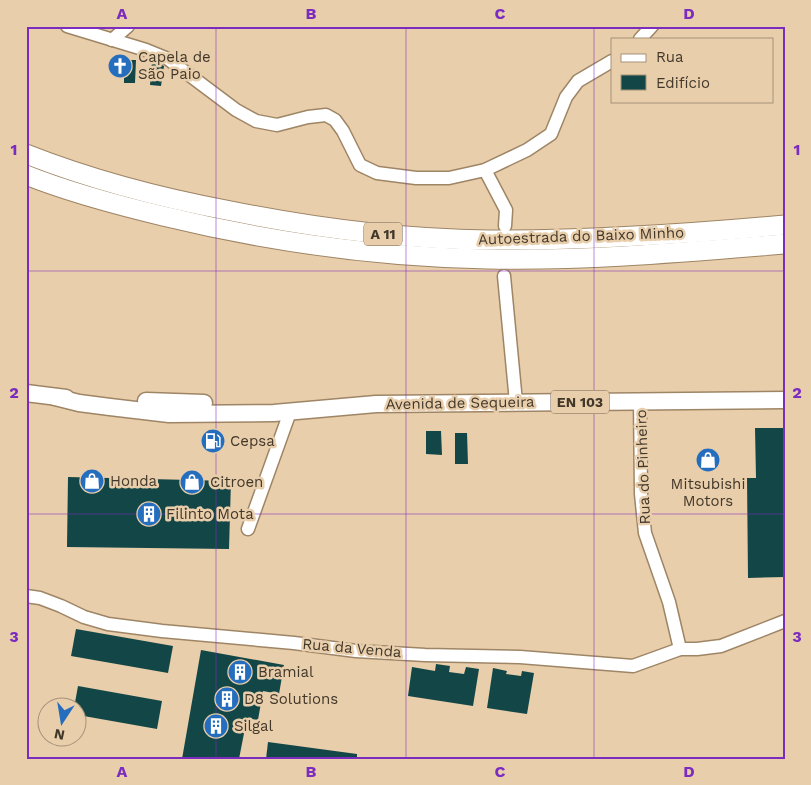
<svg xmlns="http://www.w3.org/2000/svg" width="811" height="785" font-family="'Work Sans',sans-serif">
<rect width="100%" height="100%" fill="#e9ceac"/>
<g fill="#134747">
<polygon points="115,60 136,60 135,83 124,83 124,72 115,72"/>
<polygon points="152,61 164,66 161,86 150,85"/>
<polygon points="755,428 785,428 785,577 748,578 747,478 756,478"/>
<polygon points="426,431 441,431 442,455 426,454"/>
<polygon points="455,433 467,433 468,464 455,464"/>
<polygon points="68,477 231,481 229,549 67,547"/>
<polygon points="76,629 173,646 168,673 71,656"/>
<polygon points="201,650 284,665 279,694 263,691 258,720 247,718 239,759 182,759"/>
<polygon points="436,664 450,666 449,672 464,674 466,667 479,669 473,706 408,696 412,667 435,671"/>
<polygon points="493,668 507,671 506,674 521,676 522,671 534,673 527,714 487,708"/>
<polygon points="78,686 162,701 157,729 78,715 78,708 74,708"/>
<polygon points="268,742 357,754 357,759 266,759"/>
</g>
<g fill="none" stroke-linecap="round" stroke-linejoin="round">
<defs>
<g id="minor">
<polyline points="67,26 146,50 168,59 236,110 256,121 277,125 308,117 326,115 335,120 343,131 360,165 377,173 416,178 449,178 485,170 527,150 551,134 566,97 578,81 612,61"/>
<polyline points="640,39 652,26"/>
<polyline points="112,40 128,26"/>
<polyline points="485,170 506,210 505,226"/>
<polyline points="504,276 516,402"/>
<polyline points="640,400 641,494 645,533 669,602 680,649"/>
<polyline points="248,529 290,412"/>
<polyline points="26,596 40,598 61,606 84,617 108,624 162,631 294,643 356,651 425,655 520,657 633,666 680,649 697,649 721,646 785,621"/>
</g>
<g id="major">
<polyline points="26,393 66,398"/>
<polyline points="55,397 79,403 110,407 169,414 274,413 376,404 785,400"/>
<polyline points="146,401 204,403"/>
</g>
<g id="highway">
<path d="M26,154C92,180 161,198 231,211C315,228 401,239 488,240C586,241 686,234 785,225"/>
<path d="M26,175C71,193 117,205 163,216C270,242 378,257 488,259C587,261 686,252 785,244"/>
</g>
</defs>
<use href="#minor" stroke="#9e8565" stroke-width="15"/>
<use href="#major" stroke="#9e8565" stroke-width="19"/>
<use href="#highway" stroke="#9e8565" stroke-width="21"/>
<use href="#minor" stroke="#fff" stroke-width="12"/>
<use href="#major" stroke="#fff" stroke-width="16"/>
<use href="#highway" stroke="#fff" stroke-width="19"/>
</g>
<path fill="none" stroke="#7b2cbf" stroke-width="1" stroke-opacity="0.55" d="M216,26V759M406,26V759M594,26V759M26,271H785M26,514H785"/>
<defs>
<symbol id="church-disc" viewBox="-11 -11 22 22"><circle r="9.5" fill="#256ebe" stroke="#e9ceac"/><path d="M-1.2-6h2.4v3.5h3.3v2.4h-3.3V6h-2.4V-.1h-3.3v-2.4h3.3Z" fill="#fff"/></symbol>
<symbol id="fuel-disc" viewBox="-11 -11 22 22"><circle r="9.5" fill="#256ebe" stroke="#e9ceac"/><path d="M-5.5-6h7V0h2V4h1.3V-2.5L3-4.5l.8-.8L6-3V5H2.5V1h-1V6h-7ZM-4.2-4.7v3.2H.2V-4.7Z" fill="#fff"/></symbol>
<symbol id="shop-disc" viewBox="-11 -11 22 22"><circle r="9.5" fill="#256ebe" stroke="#e9ceac"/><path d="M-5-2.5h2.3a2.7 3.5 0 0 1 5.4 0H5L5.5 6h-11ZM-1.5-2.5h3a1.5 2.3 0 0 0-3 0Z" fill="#fff"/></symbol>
<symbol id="building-disc" viewBox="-11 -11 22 22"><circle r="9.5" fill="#256ebe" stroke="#e9ceac"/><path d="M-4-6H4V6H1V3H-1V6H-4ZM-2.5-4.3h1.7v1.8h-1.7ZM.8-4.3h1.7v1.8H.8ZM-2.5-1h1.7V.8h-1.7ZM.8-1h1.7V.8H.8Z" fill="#fff"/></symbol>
</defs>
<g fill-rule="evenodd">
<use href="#church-disc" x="106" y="52" width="28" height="28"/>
<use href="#fuel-disc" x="199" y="427" width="28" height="28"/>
<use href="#shop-disc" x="694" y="446" width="28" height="28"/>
<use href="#shop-disc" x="78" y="467" width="28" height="28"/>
<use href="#shop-disc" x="178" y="468" width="28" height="28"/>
<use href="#building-disc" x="135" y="500" width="28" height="28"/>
<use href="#building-disc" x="226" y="658" width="28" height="28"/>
<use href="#building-disc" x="213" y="685" width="28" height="28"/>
<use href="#building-disc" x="202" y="712" width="28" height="28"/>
</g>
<g text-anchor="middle" stroke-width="5" stroke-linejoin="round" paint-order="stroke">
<g fill="#e9ceac" stroke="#746551" stroke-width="1">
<rect x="364" y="222.5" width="38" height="23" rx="4"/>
<rect x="551" y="390.5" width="58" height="23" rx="4"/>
</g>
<g font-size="14" font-weight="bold" fill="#42382a">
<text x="383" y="239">A 11</text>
<text x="580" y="407">EN 103</text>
</g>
<g font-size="15" fill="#42382a" stroke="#e9ceac" text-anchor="start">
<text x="138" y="62">Capela de<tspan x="138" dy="17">São Paio</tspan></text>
<text x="230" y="446">Cepsa</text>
<text x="110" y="486">Honda</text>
<text x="210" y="487">Citroen</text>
<text x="708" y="489" text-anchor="middle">Mitsubishi<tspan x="708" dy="17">Motors</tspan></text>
<text x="166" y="519">Filinto Mota</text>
<text x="258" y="677">Bramial</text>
<text x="244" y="704">D8 Solutions</text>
<text x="234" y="731">Silgal</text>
</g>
<g font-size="15" fill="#42382a" stroke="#e9ceac">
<text transform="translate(581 236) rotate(-2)" y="5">Autoestrada do Baixo Minho</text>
<text transform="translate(460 403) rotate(-1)" y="5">Avenida de Sequeira</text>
<text transform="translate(643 467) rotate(-92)" y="5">Rua do Pinheiro</text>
<text transform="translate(352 648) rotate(5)" y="5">Rua da Venda</text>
</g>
</g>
<rect width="811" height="785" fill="none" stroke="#e9ceac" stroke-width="55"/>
<rect x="611" y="38" width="162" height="65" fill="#e9ceac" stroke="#a69278"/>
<rect x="621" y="54" width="25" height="8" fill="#ffffff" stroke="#a69278"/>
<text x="656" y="62" font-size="15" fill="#42382a">Rua</text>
<rect x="621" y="75" width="25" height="15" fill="#134747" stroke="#a69278"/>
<text x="656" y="88" font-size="15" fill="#42382a">Edifício</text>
<g transform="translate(62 722) rotate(192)"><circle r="24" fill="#e9ceac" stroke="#a69278"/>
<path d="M0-4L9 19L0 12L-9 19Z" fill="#256ebe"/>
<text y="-8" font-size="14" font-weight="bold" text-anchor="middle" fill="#42382a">N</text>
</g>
<rect x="28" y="28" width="756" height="730" fill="none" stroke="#7b2cbf" stroke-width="2"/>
<g font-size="16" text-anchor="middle" font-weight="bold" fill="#7b2cbf">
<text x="122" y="19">A</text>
<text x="311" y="19">B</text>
<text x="500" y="19">C</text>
<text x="689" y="19">D</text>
<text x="14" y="155">1</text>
<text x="797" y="155">1</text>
<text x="14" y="398">2</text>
<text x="797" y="398">2</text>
<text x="14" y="642">3</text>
<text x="797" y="642">3</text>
<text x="122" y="777">A</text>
<text x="311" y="777">B</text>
<text x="500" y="777">C</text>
<text x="689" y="777">D</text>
</g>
</svg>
